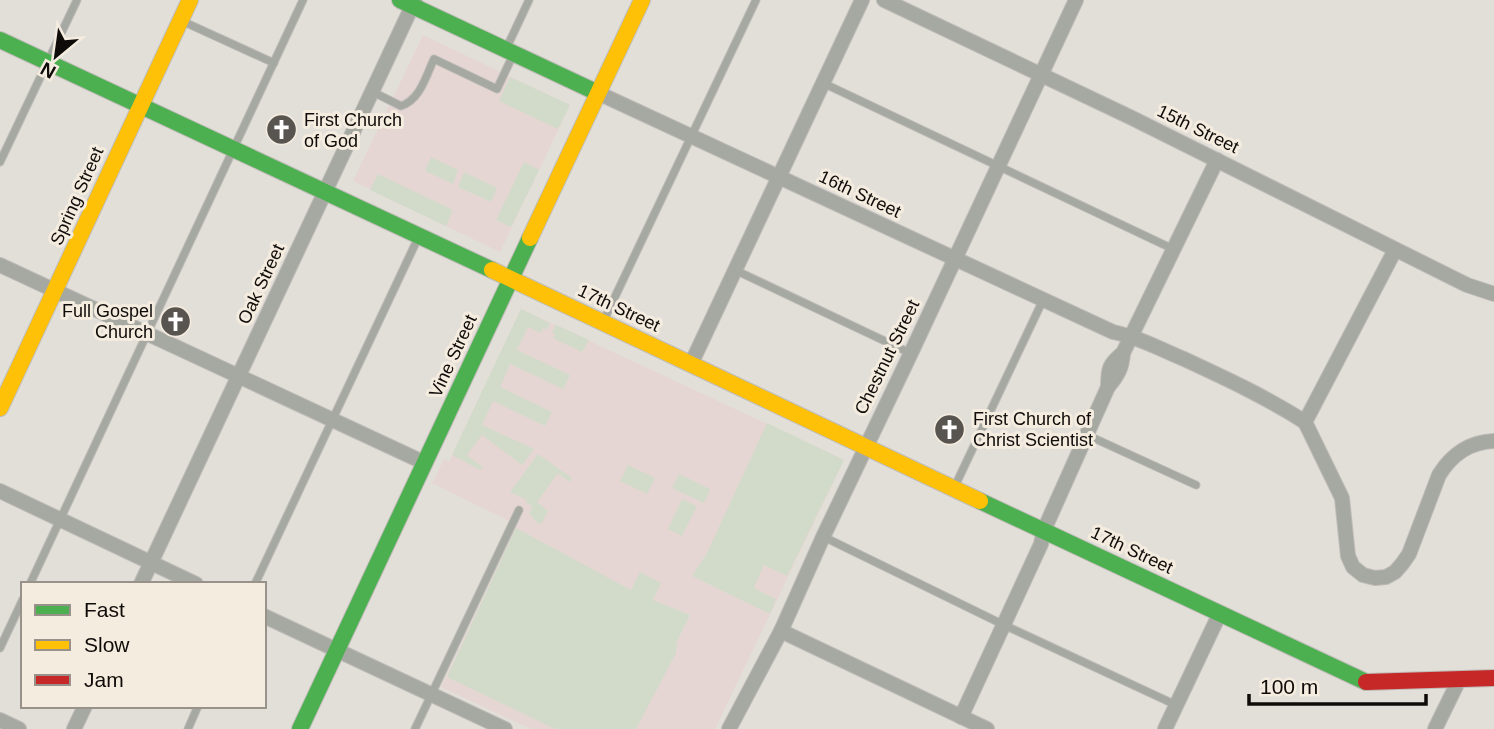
<svg xmlns="http://www.w3.org/2000/svg" width="1494" height="729" font-family="Helvetica,sans-serif">
<rect width="100%" height="100%" fill="#e2ded8"/>
<g fill="#e6d6d3">
<polygon points="423,35 570,105 500,252 353,181"/>
<polygon points="521,309 844,460 715,729 531,729 441,687 516,528 515,524 432,483 444,459 449,462"/>
</g>
<g fill="#d2dbca">
<polygon points="510,77 570,105 558,129 499,101"/>
<polygon points="431,157 458,170 453,184 425,171"/>
<polygon points="524,162 539,170 511,227 496,220"/>
<polygon points="464,172 497,188 491,202 458,187"/>
<polygon points="378,174 453,210 446,226 370,190"/>
<polygon points="521,309 550,323 547,330 543,328 541,333 528,327 517,350 570,375 563,389 510,364 500,387 552,412 545,426 493,401 482,425 534,449 522,465 482,435 467,455 483,467 480,470 452,455"/>
<polygon points="556,325 589,340 582,352 553,338 555,334 552,332"/>
<polygon points="767,423 844,460 787,576 764,565 754,588 776,599 770,614 692,576 707,553"/>
<polygon points="538,454 572,478 570,482 558,473 537,502 548,511 542,523 539,524 529,514 532,506 526,502 527,500 510,492"/>
<polygon points="628,465 655,478 647,494 620,481"/>
<polygon points="679,474 710,489 704,503 672,488"/>
<polygon points="682,499 697,506 682,536 668,529"/>
<polygon points="516,528 631,590 640,572 661,583 653,600 690,615 677,641 676,653 636,729 555,729 447,677"/>
</g>
<g fill="none" stroke-linecap="round" stroke-linejoin="round">
<defs>
<g id="lane">
<polyline points="182,21 274,63"/>
<polyline points="507,47 529,0"/>
<polyline points="823,83 1173,249"/>
<path d="M373,92L401,106C420,100 426,76 434,59L497,89L514,53"/>
<polyline points="0,162 77,0"/>
<polyline points="735,270 910,353"/>
<polyline points="603,322 756,0"/>
<polyline points="1087,435 1196,485"/>
<polyline points="955,486 1043,300"/>
<polyline points="824,537 1004,625 1176,705"/>
<polyline points="30,584 303,0"/>
<polyline points="255,584 419,236"/>
<polyline points="0,648 23,599"/>
<polyline points="188,729 198,706"/>
<polyline points="415,729 519,510"/>
</g>
<g id="street">
<polyline points="884,0 1130,117 1467,285 1494,294"/>
<path d="M598,93L1113,332C1138,337 1160,349 1184,359C1225,378 1266,397 1305,422"/>
<polyline points="0,265 425,463"/>
<polyline points="691,364 862,0"/>
<path d="M1108,387C1108,369 1109,364 1123,353"/>
<path d="M1305,422L1342,498L1348,556L1353,567L1363,575L1375,578L1386,577L1395,572L1402,564L1409,554L1439,475C1452,454 1469,442 1494,441"/>
<polyline points="1305,422 1395,250"/>
<polyline points="0,491 196,584"/>
<polyline points="141,584 415,0"/>
<polyline points="264,616 505,729"/>
<polyline points="781,631 987,729"/>
<path d="M961,717L1041,544L1044,530L1108,387C1118,375 1122,368 1123,353L1217,160"/>
<polyline points="0,720 19,729"/>
<polyline points="74,729 85,706"/>
<polyline points="729,729 781,631 823,537 911,353 1076,0"/>
<polyline points="1165,729 1220,613"/>
<polyline points="1435,729 1459,680"/>
</g>
<g id="fast">
<polyline points="400,0 598,93"/>
<polyline points="0,40 492,270"/>
<polyline points="980,501 1366,682"/>
<polyline points="300,729 530,238"/>
</g>
<g id="slow">
<polyline points="530,238 642,0"/>
<polyline points="492,270 980,501"/>
<polyline points="0,408 190,0"/>
</g>
<polyline id="jam" points="1366,682 1494,678"/>
</defs>
<use href="#lane" stroke="#bfbcb8" stroke-width="9"/>
<use href="#street" stroke="#bfbcb8" stroke-width="16"/>
<use href="#fast" stroke="#bfbcb8" stroke-width="18"/>
<use href="#slow" stroke="#bfbcb8" stroke-width="18"/>
<use href="#jam" stroke="#bfbcb8" stroke-width="18"/>
<use href="#lane" stroke="#a6a8a2" stroke-width="7"/>
<use href="#street" stroke="#a6a8a2" stroke-width="14"/>
<use href="#fast" stroke="#4caf50" stroke-width="16"/>
<use href="#slow" stroke="#ffc107" stroke-width="16"/>
<use href="#jam" stroke="#c62828" stroke-width="16"/>
</g>
<defs>
<symbol id="church-disc" viewBox="-11 -11 22 22"><circle r="9.5" fill="#585551" stroke="#f5ece0"/><path d="M-1.2-6h2.4v3.5h3.3v2.4h-3.3V6h-2.4V-.1h-3.3v-2.4h3.3Z" fill="#fff"/></symbol>
</defs>
<g fill-rule="evenodd">
<use href="#church-disc" x="264" y="112" width="35" height="35"/>
<use href="#church-disc" x="158" y="304" width="35" height="35"/>
<use href="#church-disc" x="932" y="412" width="35" height="35"/>
</g>
<g text-anchor="middle" stroke-width="6" stroke-linejoin="round" paint-order="stroke">
<g font-size="18" fill="#0e0b08" stroke="#f5ece0" text-anchor="start">
<text x="304" y="126">First Church<tspan x="304" dy="21">of God</tspan></text>
<text x="153" y="317" text-anchor="end">Full Gospel<tspan x="153" dy="21">Church</tspan></text>
<text x="973" y="425">First Church of<tspan x="973" dy="21">Christ Scientist</tspan></text>
</g>
<g font-size="18" fill="#0e0b08" stroke="#f5ece0">
<text transform="translate(1198 129) rotate(26)" y="6">15th Street</text>
<text transform="translate(860 194) rotate(25)" y="6">16th Street</text>
<text transform="translate(77 196) rotate(-66)" y="6">Spring Street</text>
<text transform="translate(261 284) rotate(-65)" y="6">Oak Street</text>
<text transform="translate(619 308) rotate(25)" y="6">17th Street</text>
<text transform="translate(453 356) rotate(-65)" y="6">Vine Street</text>
<text transform="translate(887 357) rotate(-64)" y="6">Chestnut Street</text>
<text transform="translate(1132 550) rotate(25)" y="6">17th Street</text>
</g>
</g>
<rect x="21" y="582" width="245" height="126" fill="#f5ece0" stroke="#99928a" stroke-width="2"/>
<rect x="35" y="605" width="35" height="10" fill="#4caf50" stroke="#99928a" stroke-width="2"/>
<text x="84" y="617" font-size="21" fill="#0e0b08">Fast</text>
<rect x="35" y="640" width="35" height="10" fill="#ffc107" stroke="#99928a" stroke-width="2"/>
<text x="84" y="652" font-size="21" fill="#0e0b08">Slow</text>
<rect x="35" y="675" width="35" height="10" fill="#c62828" stroke="#99928a" stroke-width="2"/>
<text x="84" y="687" font-size="21" fill="#0e0b08">Jam</text>
<g transform="translate(56 56) rotate(209)" stroke="#f5ece0" stroke-width="5" paint-order="stroke">
<path d="M0-5L12 26L0 18L-12 26Z" fill="#0e0b08"/>
<text y="-10" font-size="19" font-weight="bold" text-anchor="middle" fill="#0e0b08">N</text>
</g>
<path d="M1249 694v10h177v-10" fill="none" stroke="#0e0b08" stroke-width="3.5"/>
<text x="1260" y="694" font-size="21" fill="#0e0b08" stroke="#f5ece0" stroke-width="5" paint-order="stroke">100 m</text>
</svg>
